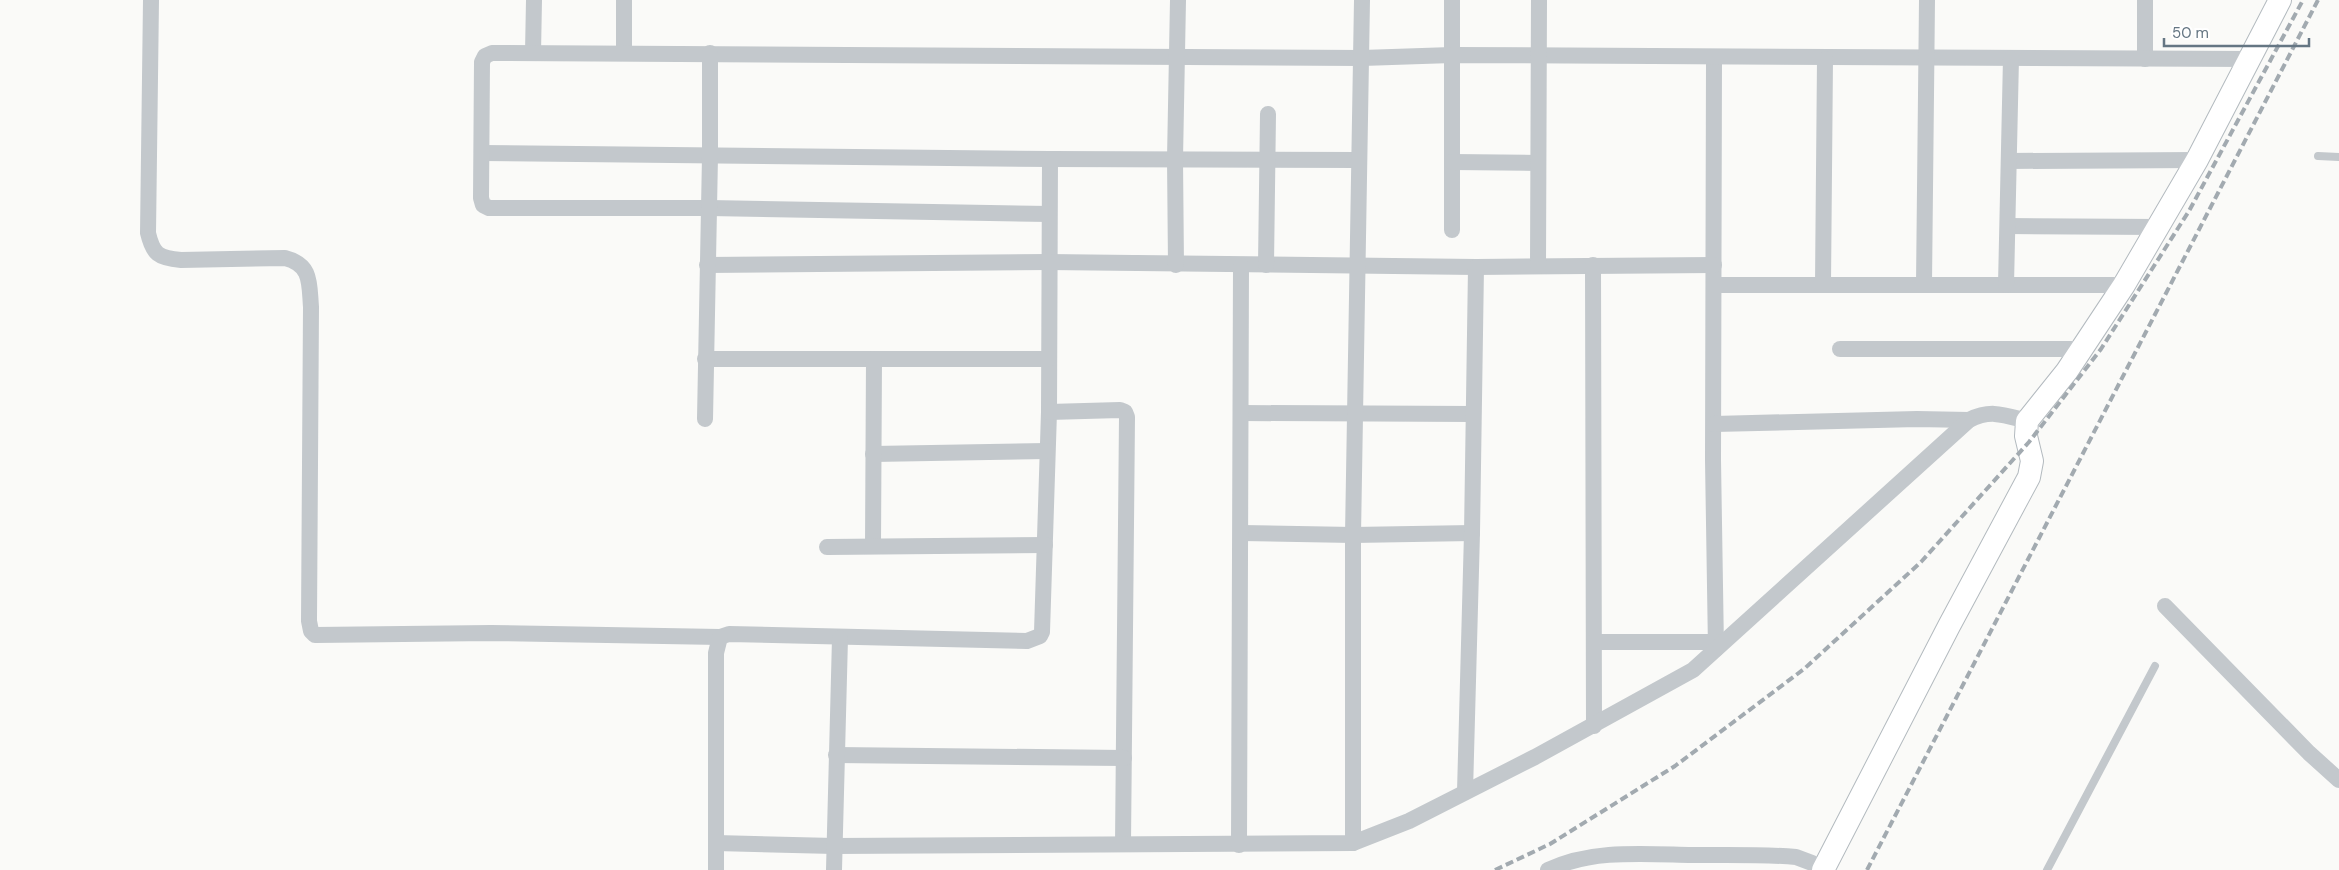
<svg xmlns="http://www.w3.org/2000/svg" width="2339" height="870" font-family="'DM Sans',sans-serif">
<rect width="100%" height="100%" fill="#fafaf8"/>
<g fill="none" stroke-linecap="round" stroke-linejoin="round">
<defs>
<polyline id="secondary" points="1823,870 1949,626 2029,477 2032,461 2026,436 2027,421 2067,371 2124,285 2197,160 2280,0"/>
</defs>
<use href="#secondary" stroke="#b3babf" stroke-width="24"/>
<g stroke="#c3c8cc" stroke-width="8">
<polyline points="2318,156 2339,157"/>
<polyline points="2047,870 2155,666"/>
</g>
<g stroke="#c3c8cc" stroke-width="16">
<path d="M151,0L148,233C153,254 158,258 181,260L285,258C312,265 309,283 311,307L309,621L311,631L315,635L491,633L720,637L729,634L1027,641L1040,636L1042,632L1049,412L1050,159"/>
<polyline points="624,0 624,53"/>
<polyline points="1452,0 1452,230"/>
<polyline points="2145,0 2145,59"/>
<polyline points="533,53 534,0"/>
<polyline points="1714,58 1713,460 1716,649"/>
<polyline points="482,153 1050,159 1359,160"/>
<polyline points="2009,161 2197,160"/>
<polyline points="1452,162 1538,163"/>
<polyline points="1049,214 709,208 489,208 483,205 481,198 482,62 485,56 492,53 1362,58 1452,55 2250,59"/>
<polyline points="2008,226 2158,227"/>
<polyline points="707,265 1048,262 1476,267 1714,265"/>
<polyline points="1176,265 1175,159 1178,0"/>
<polyline points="1266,265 1268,114"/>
<polyline points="1593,265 1594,726"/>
<polyline points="1538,266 1539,0"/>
<polyline points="1823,284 1825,59"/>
<polyline points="1924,284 1927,0"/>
<polyline points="1714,285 2124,285"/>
<polyline points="2006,285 2011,58"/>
<polyline points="1840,349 2081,349"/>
<polyline points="705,359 1048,359"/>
<polyline points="1049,412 1120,410 1125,412 1127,417 1123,844"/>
<polyline points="1242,413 1473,414"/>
<polyline points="705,419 710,156 710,53"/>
<polyline points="1714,424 1917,419 1969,420"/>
<polyline points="873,454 1047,451"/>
<polyline points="1242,533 1353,535 1472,533"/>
<polyline points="873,546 874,359"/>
<polyline points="827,547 1045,545"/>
<polyline points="2165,606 2309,753 2339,780"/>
<polyline points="1594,642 1716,642"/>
<polyline points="836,755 1124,758"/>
<polyline points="1465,792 1472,533 1476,267"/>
<path d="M716,843L834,846L1353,843L1409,821L1535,757L1693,670L1969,420C1991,409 2004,415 2027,421"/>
<polyline points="1353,843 1353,535 1362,0"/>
<polyline points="1239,845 1241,266"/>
<polyline points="716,870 716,653 720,637"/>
<polyline points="834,870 840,638"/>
<path d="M1548,870C1592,849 1644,854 1692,855C1727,855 1762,854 1796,857L1812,863L1821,870"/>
</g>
<use href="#secondary" stroke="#fff" stroke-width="22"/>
<g stroke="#a2aab0" stroke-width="4" stroke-dasharray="8 4" stroke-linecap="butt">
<polyline points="1495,870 1550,844 1675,766 1804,669 1921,562 2029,442 2101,349 2189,211 2303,0"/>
<polyline points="1867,870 2318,0"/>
</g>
</g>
<path d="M2164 38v8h145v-8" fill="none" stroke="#657683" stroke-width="2.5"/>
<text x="2172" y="38" font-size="15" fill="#657683" stroke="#ffffff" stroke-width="4" paint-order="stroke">50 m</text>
</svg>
